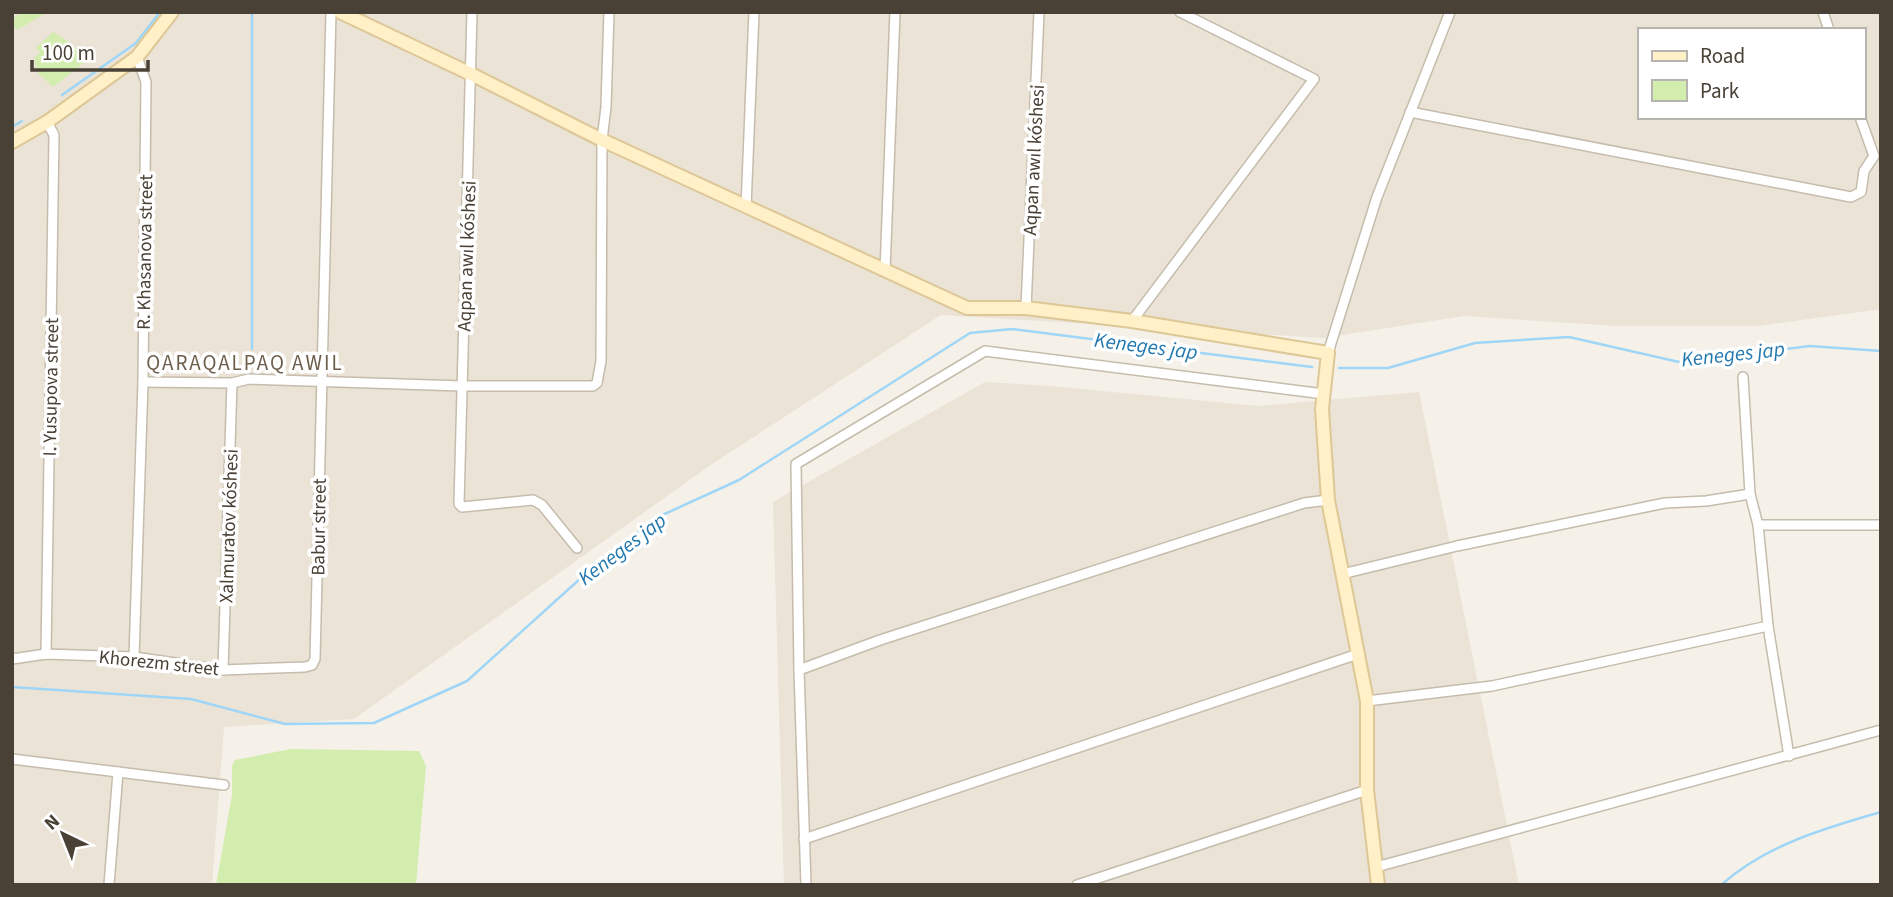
<svg xmlns="http://www.w3.org/2000/svg" width="1893" height="897" font-family="'Source Sans 3',sans-serif">
<rect width="100%" height="100%" fill="#f5f1e8"/>
<g fill="#eae3d6" fill-rule="evenodd">
<path d="M12,12H1881V309L1759,326H1618L1464,316L1323,338L941,315L709,466L354,719L224,727L212,885H12ZM1639,30H1863V117H1639Z"/>
<polygon points="985,382 1050,386 1258,406 1419,392 1519,885 784,885 773,502"/>
</g>
<g fill="#d2edad">
<polygon points="21,12 47,12 19,29 12,27 12,20"/>
<polygon points="53,32 70,43 86,61 53,87 38,73 34,58 40,53 36,48"/>
<polygon points="291,749 419,751 426,766 416,885 216,885 232,795 232,766 235,760"/>
</g>
<g fill="none" stroke-linecap="round" stroke-linejoin="round">
<g stroke="#9fd6f7" stroke-width="2.5">
<polyline points="252,12 252,349"/>
<polyline points="179,13 201,12"/>
<polyline points="62,95 136,43 160,12"/>
<polyline points="12,127 22,121"/>
<polyline points="1339,368 1388,368 1475,343 1569,337 1679,362 1810,346 1881,351"/>
<polyline points="12,687 191,699 285,724 374,723 467,681 592,568 658,517 739,480 970,333 1012,329 1312,367"/>
<path d="M1721,885C1766,845 1825,828 1881,812"/>
</g>
<defs>
<g id="street">
<polyline points="472,12 459,504 462,507 533,500 542,505 577,548"/>
<polyline points="1823,12 1829,30"/>
<polyline points="1410,112 1851,197 1861,192 1864,171 1874,156 1860,117"/>
<polyline points="746,207 754,12"/>
<polyline points="885,271 895,12"/>
<polyline points="1026,308 1039,12"/>
<polyline points="1132,321 1314,79 1180,12"/>
<polyline points="1328,353 1377,197 1450,12"/>
<polyline points="143,382 232,383 249,379 462,386 593,386 597,383 601,361 602,140 606,107 609,12"/>
<polyline points="1750,494 1758,525 1768,626 1789,756"/>
<polyline points="1758,525 1881,525"/>
<polyline points="1342,574 1457,546 1665,503 1706,501 1750,494 1743,377"/>
<polyline points="46,654 54,135 47,122"/>
<polyline points="134,657 143,382 146,82 137,57"/>
<polyline points="12,659 46,654 134,657 223,670 305,667 312,665 315,659 331,12"/>
<polyline points="223,670 232,383"/>
<polyline points="799,670 880,640 1304,503 1328,500"/>
<polyline points="1367,701 1492,686 1768,626"/>
<polyline points="12,759 224,785"/>
<polyline points="804,839 1358,654"/>
<polyline points="1376,867 1881,730"/>
<polyline points="109,885 118,772"/>
<polyline points="806,885 799,670 796,464 985,351 1324,394"/>
<polyline points="1077,885 1367,790"/>
</g>
<g id="secondary">
<polyline points="340,12 471,74 602,140 967,308 1026,308 1132,321 1328,353 1322,409 1328,500 1367,701 1367,790 1378,885"/>
<polyline points="12,142 47,122 137,57 172,12"/>
</g>
</defs>
<use href="#street" stroke="#c5bcac" stroke-width="12"/>
<use href="#secondary" stroke="#ddc796" stroke-width="16"/>
<use href="#street" stroke="#fff" stroke-width="9"/>
<use href="#secondary" stroke="#fff0c8" stroke-width="12"/>
</g>
<g text-anchor="middle" stroke-width="7" stroke-linejoin="round" paint-order="stroke">
<g font-size="19" fill="#4a4136" stroke="#fff">
<text transform="translate(1033 160) rotate(-87)" y="7">Aqpan awıl kóshesi</text>
<text transform="translate(144 252) rotate(-89)" y="7">R. Khasanova street</text>
<text transform="translate(466 256) rotate(-88)" y="7">Aqpan awıl kóshesi</text>
<text transform="translate(50 387) rotate(-89)" y="7">I. Yusupova street</text>
<text transform="translate(228 526) rotate(-88)" y="7">Xalmuratov kóshesi</text>
<text transform="translate(318 527) rotate(-89)" y="7">Babur street</text>
<text transform="translate(159 662) rotate(6)" y="7">Khorezm street</text>
</g>
<g font-size="21" font-style="italic" fill="#2278af" stroke="#fff">
<text transform="translate(1146 346) rotate(7)" y="7">Keneges jap</text>
<text transform="translate(1733 354) rotate(-6)" y="7">Keneges jap</text>
<text transform="translate(622 549) rotate(-37)" y="7">Keneges jap</text>
</g>
<g font-size="21" letter-spacing="2" fill="#6e5f4c" stroke="#fff">
<text x="245" y="370">QARAQALPAQ AWIL</text>
</g>
</g>
<rect width="1893" height="897" fill="none" stroke="#4a4136" stroke-width="28"/>
<rect x="1638" y="28" width="228" height="91" fill="#ffffff" stroke="#b7b3af" stroke-width="2"/>
<rect x="1652" y="51" width="35" height="10" fill="#fff0c8" stroke="#b7b3af" stroke-width="2"/>
<text x="1700" y="63" font-size="21" fill="#4a4136">Road</text>
<rect x="1652" y="80" width="35" height="21" fill="#d2edad" stroke="#b7b3af" stroke-width="2"/>
<text x="1700" y="98" font-size="21" fill="#4a4136">Park</text>
<g transform="translate(63 834) rotate(317)" stroke="#ffffff" stroke-width="5" paint-order="stroke">
<path d="M0-5L12 26L0 18L-12 26Z" fill="#4a4136"/>
<text y="-10" font-size="19" font-weight="bold" text-anchor="middle" fill="#4a4136">N</text>
</g>
<path d="M32 60v10h116v-10" fill="none" stroke="#4a4136" stroke-width="3.5"/>
<text x="42" y="60" font-size="21" fill="#4a4136" stroke="#ffffff" stroke-width="5" paint-order="stroke">100 m</text>
</svg>
